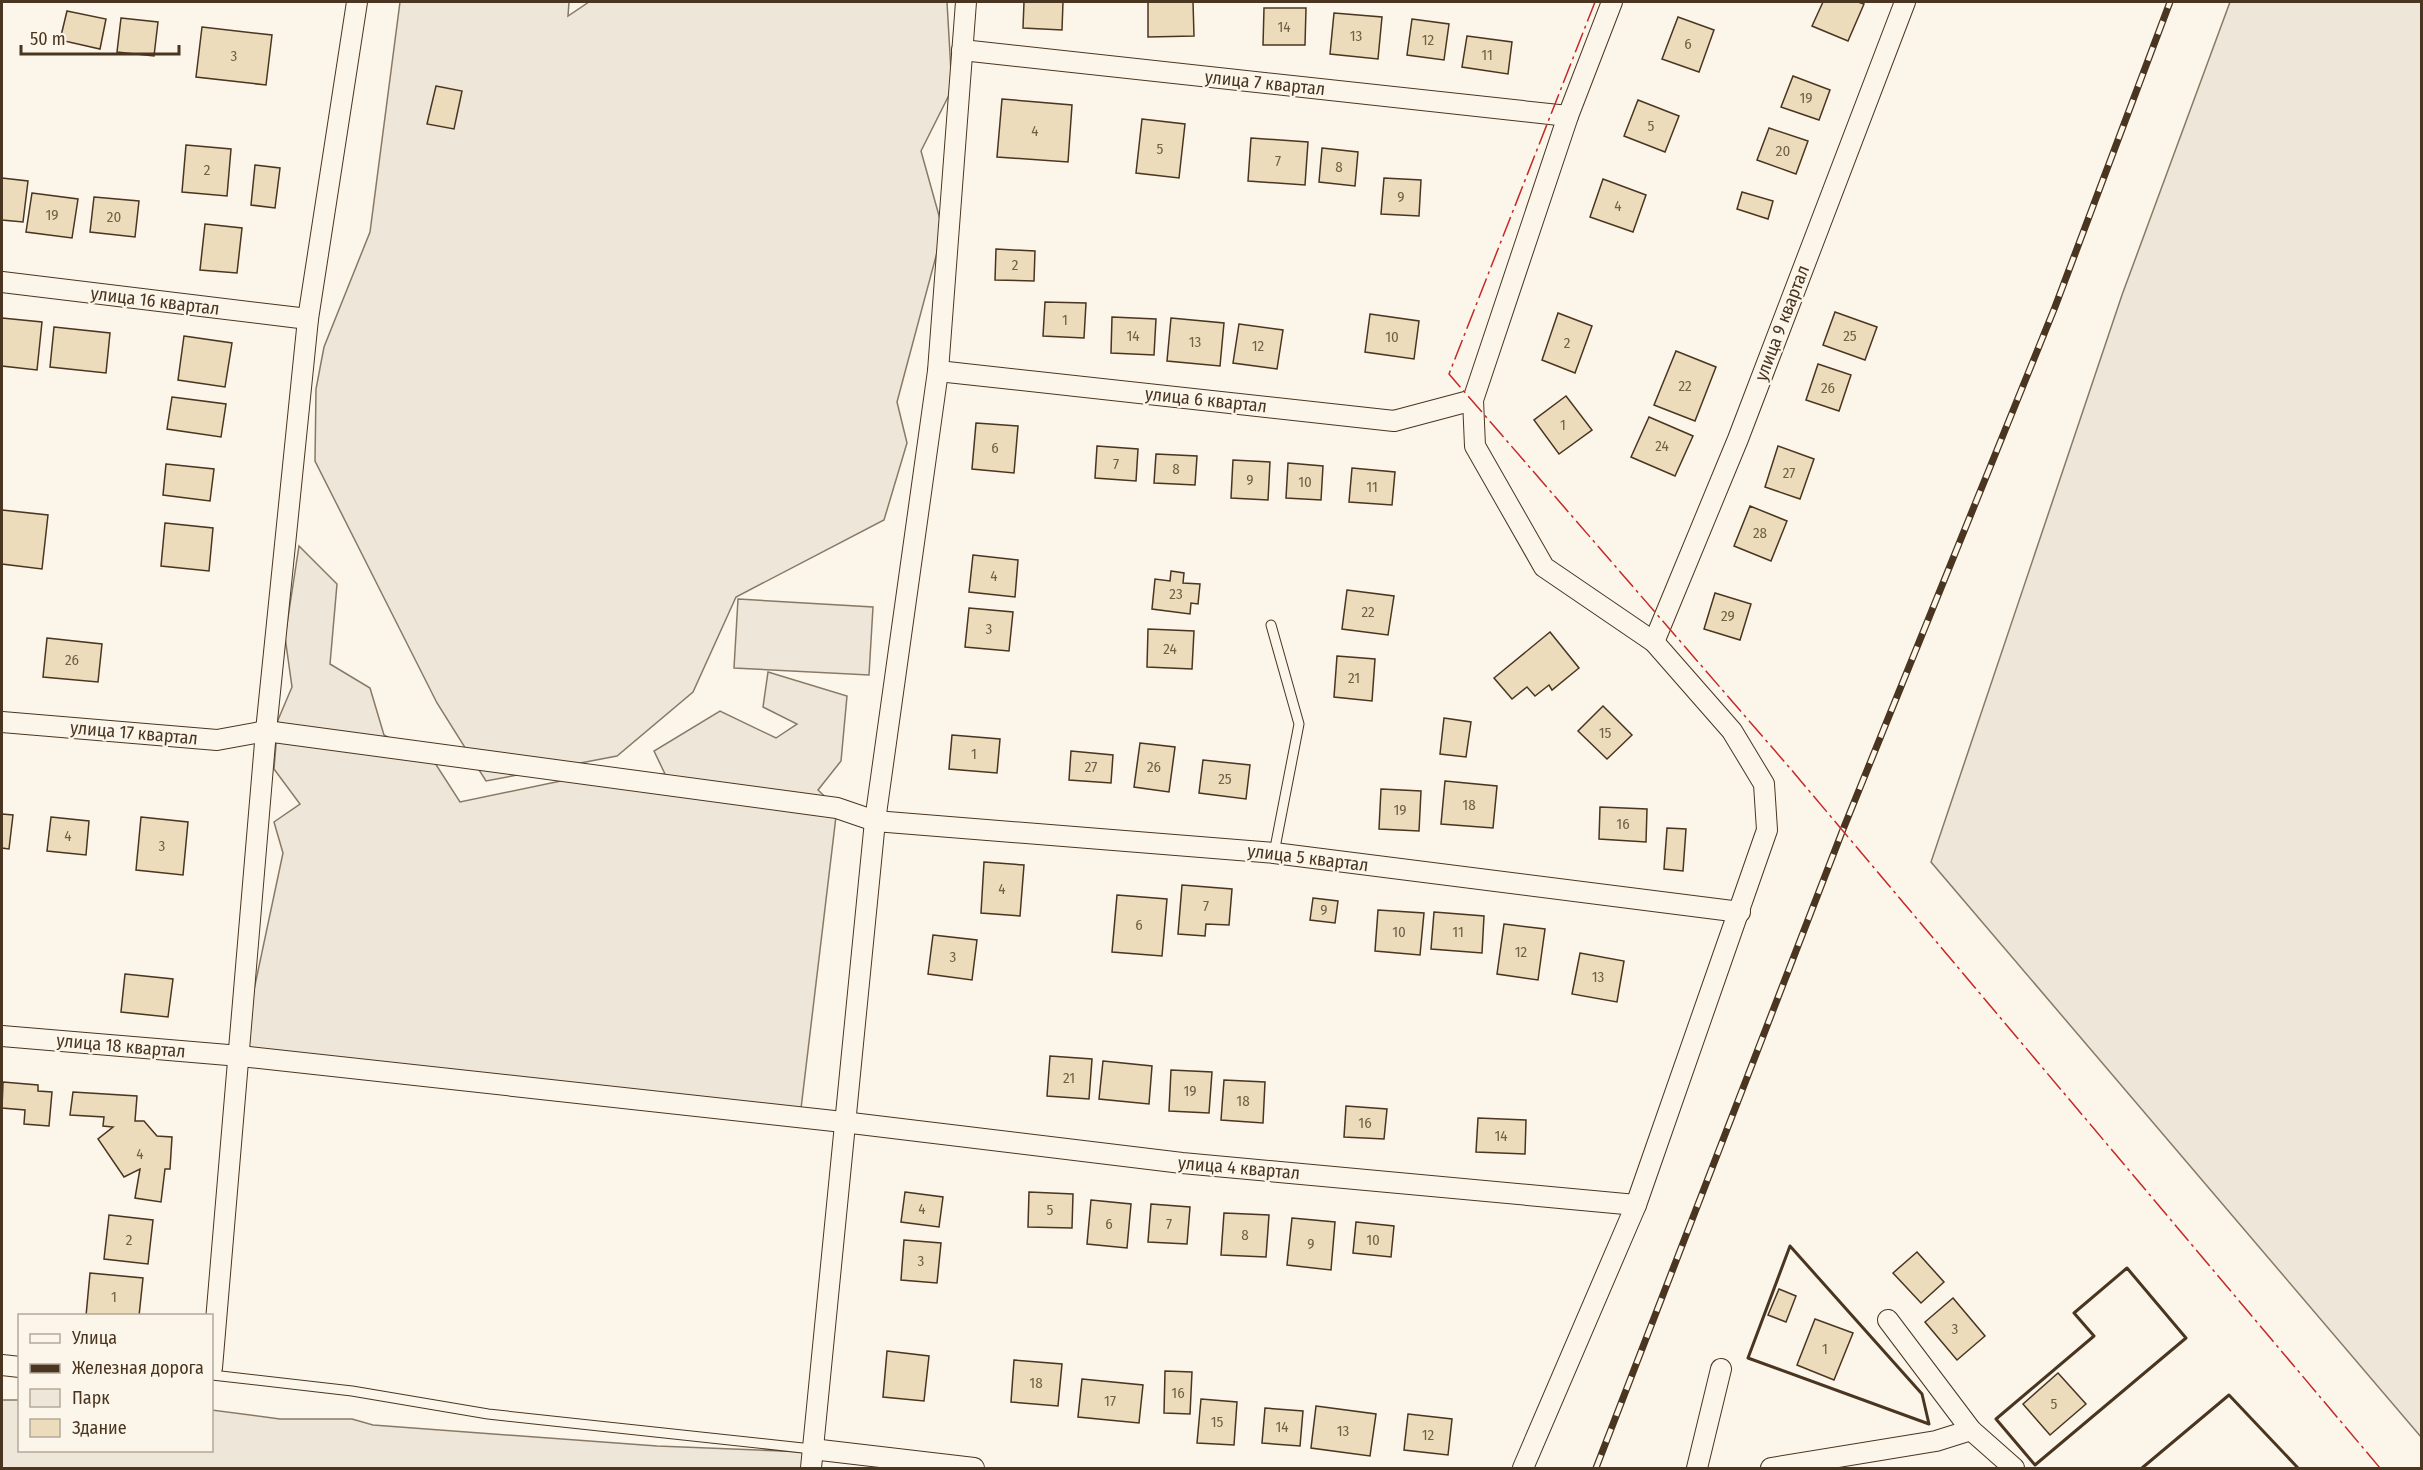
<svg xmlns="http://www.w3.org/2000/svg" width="2423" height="1470" font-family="'Fira Sans Condensed',sans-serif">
<rect width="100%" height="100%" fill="#fbf6e9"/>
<g fill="#ede6d9" stroke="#887966" stroke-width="1.5">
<polygon points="400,2 569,2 568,16 589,2 947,2 952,89 921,151 943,230 897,402 907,443 884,520 736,597 693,692 617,756 486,781 437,703 315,461 316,389 324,347 370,232"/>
<polygon points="2230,2 2421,2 2421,1437 1931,862 2122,295"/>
<polygon points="299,546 337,584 330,664 370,688 384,735 435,763 460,802 580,777 665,774 654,751 720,711 776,738 797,724 763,707 768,672 847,696 841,761 818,790 837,808 800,1117 240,1056 283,853 274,822 300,804 274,769 278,720 292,687 285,637"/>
<polygon points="738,599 873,607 869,675 734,668"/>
<polygon points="2,1400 19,1400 20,1450 212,1450 212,1410 280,1419 352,1419 373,1425 657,1446 809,1452 808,1468 2,1468"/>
</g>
<g fill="#ecdcbc" stroke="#4a3520" stroke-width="1.5">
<polygon points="1024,2 1063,2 1062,30 1023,28"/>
<polygon points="1148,2 1193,2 1194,36 1148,37"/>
<polygon points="1823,2 1858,2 1864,4 1848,41 1812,26"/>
<polygon points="1264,8 1306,8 1305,45 1263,45"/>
<polygon points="67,11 106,19 100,49 60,40"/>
<polygon points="1334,13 1382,17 1378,59 1330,54"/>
<polygon points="1678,17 1714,30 1699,72 1662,59"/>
<polygon points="121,18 158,22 154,56 117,52"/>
<polygon points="1412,19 1449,24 1444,60 1407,55"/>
<polygon points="202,27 272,35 266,85 196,77"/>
<polygon points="1467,36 1512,42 1508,74 1462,67"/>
<polygon points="1793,76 1830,90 1819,120 1781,107"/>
<polygon points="436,86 462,91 454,129 427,124"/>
<polygon points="1002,99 1072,105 1068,162 997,157"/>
<polygon points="1638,100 1679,116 1665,152 1624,136"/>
<polygon points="1142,119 1185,124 1179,178 1136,173"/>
<polygon points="1769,128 1808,141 1796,174 1757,160"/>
<polygon points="1251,138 1308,142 1305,185 1248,181"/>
<polygon points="186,145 231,149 227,196 182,192"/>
<polygon points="1322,148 1358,152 1355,186 1319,182"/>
<polygon points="255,165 280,168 275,208 251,205"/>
<polygon points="2,178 28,181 23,222 2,220"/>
<polygon points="1384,178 1421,180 1419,216 1381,214"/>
<polygon points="1603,179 1646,195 1633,232 1590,217"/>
<polygon points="1742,192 1773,201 1768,219 1737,209"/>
<polygon points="32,193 78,199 72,238 26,232"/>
<polygon points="94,197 139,201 135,237 90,232"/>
<polygon points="205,224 242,228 237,273 200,270"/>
<polygon points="996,249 1035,251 1034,281 995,280"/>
<polygon points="1045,302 1086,303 1084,338 1043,336"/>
<polygon points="1835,312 1877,327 1865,360 1823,345"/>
<polygon points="1558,313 1592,326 1575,373 1542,360"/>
<polygon points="1370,314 1419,321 1414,359 1365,352"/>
<polygon points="1112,317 1156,319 1154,355 1111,353"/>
<polygon points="2,318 42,322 37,370 2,366"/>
<polygon points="1171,318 1224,323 1220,366 1167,361"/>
<polygon points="1239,324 1283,330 1277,369 1233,363"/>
<polygon points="54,327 110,333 106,373 50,367"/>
<polygon points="184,336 232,343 225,387 178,380"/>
<polygon points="1676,351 1716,367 1695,421 1654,405"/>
<polygon points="1818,364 1851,375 1839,411 1806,400"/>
<polygon points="1566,396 1592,430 1559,454 1534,420"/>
<polygon points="172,397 226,404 221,437 167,429"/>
<polygon points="1649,417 1693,436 1675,476 1631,457"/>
<polygon points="976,423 1018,426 1014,473 972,469"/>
<polygon points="1097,446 1138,449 1136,481 1095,478"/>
<polygon points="1778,446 1814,459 1800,499 1765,487"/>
<polygon points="1156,454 1197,456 1195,485 1154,483"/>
<polygon points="1233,460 1270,462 1268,500 1231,498"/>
<polygon points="1288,463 1323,466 1321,500 1286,498"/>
<polygon points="166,464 214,469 210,501 163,495"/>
<polygon points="1352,468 1395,472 1392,505 1349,502"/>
<polygon points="1750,506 1787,521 1771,561 1734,546"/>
<polygon points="2,510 48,515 42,569 2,564"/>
<polygon points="165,523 213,528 209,571 161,566"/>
<polygon points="973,555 1018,560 1015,597 969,592"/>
<polygon points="1171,571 1184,573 1183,583 1200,584 1198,604 1191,603 1190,614 1152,609 1155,579 1170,581"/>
<polygon points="1347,590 1394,596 1388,635 1342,629"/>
<polygon points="1715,593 1751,604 1740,640 1704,629"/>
<polygon points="969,608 1013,612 1009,651 965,647"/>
<polygon points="1148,629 1194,631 1192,669 1147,667"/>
<polygon points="1550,632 1579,668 1552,690 1549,685 1535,696 1527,687 1512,699 1494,678"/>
<polygon points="47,638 102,644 98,682 43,677"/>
<polygon points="1337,656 1375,659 1372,701 1334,697"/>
<polygon points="1603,706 1632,735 1607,759 1578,731"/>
<polygon points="1444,718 1471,722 1466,757 1440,754"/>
<polygon points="952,735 1000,739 997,773 949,769"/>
<polygon points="1140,743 1175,747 1169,792 1134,787"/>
<polygon points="1071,751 1113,755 1111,783 1069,780"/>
<polygon points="1203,760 1250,765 1246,799 1199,793"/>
<polygon points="1445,781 1497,786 1493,828 1441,824"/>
<polygon points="1381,789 1421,791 1419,831 1379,829"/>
<polygon points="1600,807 1647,809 1646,842 1599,839"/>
<polygon points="2,814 13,815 9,849 2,848"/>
<polygon points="51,817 89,821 86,855 47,851"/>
<polygon points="141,817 188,822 183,875 136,870"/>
<polygon points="1667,828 1686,829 1683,871 1664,869"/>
<polygon points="984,862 1024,865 1020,916 981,913"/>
<polygon points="1182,885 1232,889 1229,925 1206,924 1205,936 1178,934"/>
<polygon points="1117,895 1167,899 1162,956 1112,952"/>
<polygon points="1313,898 1338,901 1335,923 1310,920"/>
<polygon points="1378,910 1424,913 1420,955 1375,951"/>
<polygon points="1434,912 1484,916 1482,953 1431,949"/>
<polygon points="1504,924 1545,929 1538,980 1497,974"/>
<polygon points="933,935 977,940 972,980 928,974"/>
<polygon points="1580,953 1624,961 1617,1002 1572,994"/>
<polygon points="125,974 173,979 168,1017 121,1012"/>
<polygon points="1050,1056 1092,1059 1089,1099 1047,1096"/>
<polygon points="1103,1061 1152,1066 1149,1104 1099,1099"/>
<polygon points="1171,1070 1212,1072 1209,1113 1169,1111"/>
<polygon points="1224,1080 1265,1082 1263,1123 1221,1120"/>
<polygon points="3,1082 38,1085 38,1091 52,1092 49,1126 24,1124 25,1110 2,1108"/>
<polygon points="73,1092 137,1096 135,1121 144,1121 157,1136 172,1137 170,1169 165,1169 161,1202 135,1198 140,1169 124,1177 98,1139 113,1127 103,1126 104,1117 70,1115"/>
<polygon points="1346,1106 1387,1109 1384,1139 1344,1137"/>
<polygon points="1478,1118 1526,1120 1525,1154 1476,1152"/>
<polygon points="905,1192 943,1197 939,1227 901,1222"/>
<polygon points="1029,1192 1073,1194 1072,1228 1028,1227"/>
<polygon points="1091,1200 1131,1204 1127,1248 1087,1244"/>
<polygon points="1151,1204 1190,1207 1187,1244 1148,1242"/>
<polygon points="1224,1213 1269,1215 1266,1257 1221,1255"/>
<polygon points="109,1215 153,1220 148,1264 104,1259"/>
<polygon points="1292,1218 1335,1222 1331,1270 1287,1265"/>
<polygon points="1356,1222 1394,1226 1391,1257 1353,1253"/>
<polygon points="904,1240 941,1243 937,1283 901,1280"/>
<polygon points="1917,1252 1944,1282 1921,1303 1893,1273"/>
<polygon points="90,1273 143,1278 139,1316 86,1316"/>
<polygon points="1779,1289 1796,1296 1786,1322 1768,1315"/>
<polygon points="1953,1298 1985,1336 1957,1360 1925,1322"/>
<polygon points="1815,1319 1853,1333 1834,1380 1797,1365"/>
<polygon points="887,1351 929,1356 924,1401 883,1397"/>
<polygon points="1014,1360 1062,1364 1058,1406 1011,1402"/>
<polygon points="1165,1371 1192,1372 1190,1414 1164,1413"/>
<polygon points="2058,1373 2086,1404 2050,1435 2023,1404"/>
<polygon points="1082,1379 1143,1385 1139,1423 1078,1417"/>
<polygon points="1201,1399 1237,1402 1234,1445 1197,1443"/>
<polygon points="1316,1406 1376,1414 1370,1456 1311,1448"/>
<polygon points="1265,1408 1303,1411 1300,1446 1262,1443"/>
<polygon points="1408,1414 1452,1419 1448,1455 1404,1450"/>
</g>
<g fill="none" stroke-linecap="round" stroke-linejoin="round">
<defs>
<g id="lane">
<polyline points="1271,625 1299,724 1274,853"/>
<polyline points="212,1375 352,1391 488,1414 812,1449"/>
</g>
<g id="street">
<polyline points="962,50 1568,116"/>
<polyline points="2,282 308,319"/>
<polyline points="938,371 1394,421 1473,400"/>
<polyline points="1654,642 1738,439 1905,2"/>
<polyline points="2,722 217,740 266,731 837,808 875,821 1274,853 1740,912"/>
<polyline points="2,1036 240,1056 843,1122 1182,1163 1636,1205"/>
<polyline points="1888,1320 1971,1430 2014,1468"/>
<polyline points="2,1365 20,1367"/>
<polyline points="212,1368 266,731 308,319 357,2"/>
<polyline points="812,1449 974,1468"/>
<polyline points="811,1468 875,821 938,371 966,2"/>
<polyline points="1523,1468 1636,1205 1767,830 1764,784 1732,731 1654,642 1544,567 1475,446 1473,400 1568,116 1612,2"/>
<polyline points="1697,1468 1721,1369"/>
<polyline points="1771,1468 1936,1441 1971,1430"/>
</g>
</defs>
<use href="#lane" stroke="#4a3520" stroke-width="11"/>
<use href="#street" stroke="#4a3520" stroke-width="22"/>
<use href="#lane" stroke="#fbf6e9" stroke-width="9"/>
<use href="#street" stroke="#fbf6e9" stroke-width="20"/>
<defs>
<polyline id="rail" points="1596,1468 1842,832 2055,307 2170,2"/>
</defs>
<use href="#rail" stroke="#4a3520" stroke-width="7"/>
<use href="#rail" stroke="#fbf6e9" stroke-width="4.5" stroke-dasharray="14" stroke-linecap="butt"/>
<g stroke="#4a3520" stroke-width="3">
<polygon points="1790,1246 1922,1394 1929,1424 1748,1358"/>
<polygon points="2127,1268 2186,1338 2035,1465 1996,1419 2094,1336 2074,1313"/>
<polyline points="2142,1468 2229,1395 2298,1468"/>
</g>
<polyline stroke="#c62828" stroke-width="1.5" stroke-dasharray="21 4.5 3 4.5" stroke-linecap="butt" points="1595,2 1449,374 1789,767 2380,1468"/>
</g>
<g text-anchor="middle" stroke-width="4.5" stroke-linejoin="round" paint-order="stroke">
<g font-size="15" fill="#725f47">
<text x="1284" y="32">14</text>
<text x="1356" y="41">13</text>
<text x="1428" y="45">12</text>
<text x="1688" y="49">6</text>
<text x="1487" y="60">11</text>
<text x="234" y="61">3</text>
<text x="1806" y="103">19</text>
<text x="1651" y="131">5</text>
<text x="1035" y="136">4</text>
<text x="1160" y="154">5</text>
<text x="1783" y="156">20</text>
<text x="1278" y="166">7</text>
<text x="1339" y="172">8</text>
<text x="207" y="175">2</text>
<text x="1401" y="202">9</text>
<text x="1618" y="211">4</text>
<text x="52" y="220">19</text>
<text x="114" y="222">20</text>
<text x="1015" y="270">2</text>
<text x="1065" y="325">1</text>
<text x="1133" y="341">14</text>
<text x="1850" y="341">25</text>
<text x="1392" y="342">10</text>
<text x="1195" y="347">13</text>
<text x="1567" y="348">2</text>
<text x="1258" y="351">12</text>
<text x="1685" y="391">22</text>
<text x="1828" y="393">26</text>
<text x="1563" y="430">1</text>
<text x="1662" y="451">24</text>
<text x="995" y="453">6</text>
<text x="1116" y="469">7</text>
<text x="1176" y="474">8</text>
<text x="1789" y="478">27</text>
<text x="1250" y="485">9</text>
<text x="1305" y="487">10</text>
<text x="1372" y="492">11</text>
<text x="1760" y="538">28</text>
<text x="994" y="581">4</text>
<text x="1176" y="599">23</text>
<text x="1368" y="617">22</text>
<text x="1728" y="621">29</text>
<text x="989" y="634">3</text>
<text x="1170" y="654">24</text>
<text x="72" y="665">26</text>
<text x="1354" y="683">21</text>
<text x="1605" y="738">15</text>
<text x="974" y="759">1</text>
<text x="1091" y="772">27</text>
<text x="1154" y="772">26</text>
<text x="1225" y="784">25</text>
<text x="1469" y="810">18</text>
<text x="1400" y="815">19</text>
<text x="1623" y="829">16</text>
<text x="68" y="841">4</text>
<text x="162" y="851">3</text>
<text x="1002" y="894">4</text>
<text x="1206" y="911">7</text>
<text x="1324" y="915">9</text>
<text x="1139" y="930">6</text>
<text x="1399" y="937">10</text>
<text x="1458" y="937">11</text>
<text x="1521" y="957">12</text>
<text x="953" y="962">3</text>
<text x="1598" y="982">13</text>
<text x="1069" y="1083">21</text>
<text x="1190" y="1096">19</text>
<text x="1243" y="1106">18</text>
<text x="1365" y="1128">16</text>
<text x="1501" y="1141">14</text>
<text x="140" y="1159">4</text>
<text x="922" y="1214">4</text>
<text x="1050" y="1215">5</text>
<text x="1109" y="1229">6</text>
<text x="1169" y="1229">7</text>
<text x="1245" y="1240">8</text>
<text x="129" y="1245">2</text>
<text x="1373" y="1245">10</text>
<text x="1311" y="1249">9</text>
<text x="921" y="1266">3</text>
<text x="114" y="1302">1</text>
<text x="1955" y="1334">3</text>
<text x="1825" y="1354">1</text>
<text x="1036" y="1388">18</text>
<text x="1178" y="1398">16</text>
<text x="1110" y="1406">17</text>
<text x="2054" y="1409">5</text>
<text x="1217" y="1427">15</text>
<text x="1282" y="1432">14</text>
<text x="1343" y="1436">13</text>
<text x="1428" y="1440">12</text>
</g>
<g font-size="18" fill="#4a3520" stroke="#fbf6e9">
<text transform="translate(1265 83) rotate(6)" y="6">улица 7 квартал</text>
<text transform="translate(155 301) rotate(7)" y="6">улица 16 квартал</text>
<text transform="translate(1782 323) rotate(-69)" y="6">улица 9 квартал</text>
<text transform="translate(1206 400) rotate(6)" y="6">улица 6 квартал</text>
<text transform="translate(134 733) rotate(5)" y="6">улица 17 квартал</text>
<text transform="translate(1308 858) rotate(7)" y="6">улица 5 квартал</text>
<text transform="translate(121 1046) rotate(5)" y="6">улица 18 квартал</text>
<text transform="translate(1239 1168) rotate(5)" y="6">улица 4 квартал</text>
</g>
</g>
<rect width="2423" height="1470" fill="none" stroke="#4a3520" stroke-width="6"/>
<rect x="18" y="1314" width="195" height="138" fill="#fbf6e9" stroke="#b4a999" stroke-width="1.5"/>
<rect x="30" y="1334" width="30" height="9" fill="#fbf6e9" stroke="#b4a999" stroke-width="1.5"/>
<text x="72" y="1344" font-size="18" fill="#4a3520">Улица</text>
<rect x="30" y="1364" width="30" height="9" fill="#4a3520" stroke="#b4a999" stroke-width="1.5"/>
<text x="72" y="1374" font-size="18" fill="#4a3520">Железная дорога</text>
<rect x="30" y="1389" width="30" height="18" fill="#ede6d9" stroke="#b4a999" stroke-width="1.5"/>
<text x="72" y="1404" font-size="18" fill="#4a3520">Парк</text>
<rect x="30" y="1419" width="30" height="18" fill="#ecdcbc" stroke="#b4a999" stroke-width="1.5"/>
<text x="72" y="1434" font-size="18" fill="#4a3520">Здание</text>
<path d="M21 45v9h158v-9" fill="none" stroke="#4a3520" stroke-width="3"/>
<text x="30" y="45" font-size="18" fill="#4a3520" stroke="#fbf6e9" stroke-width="4.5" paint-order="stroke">50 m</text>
</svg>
